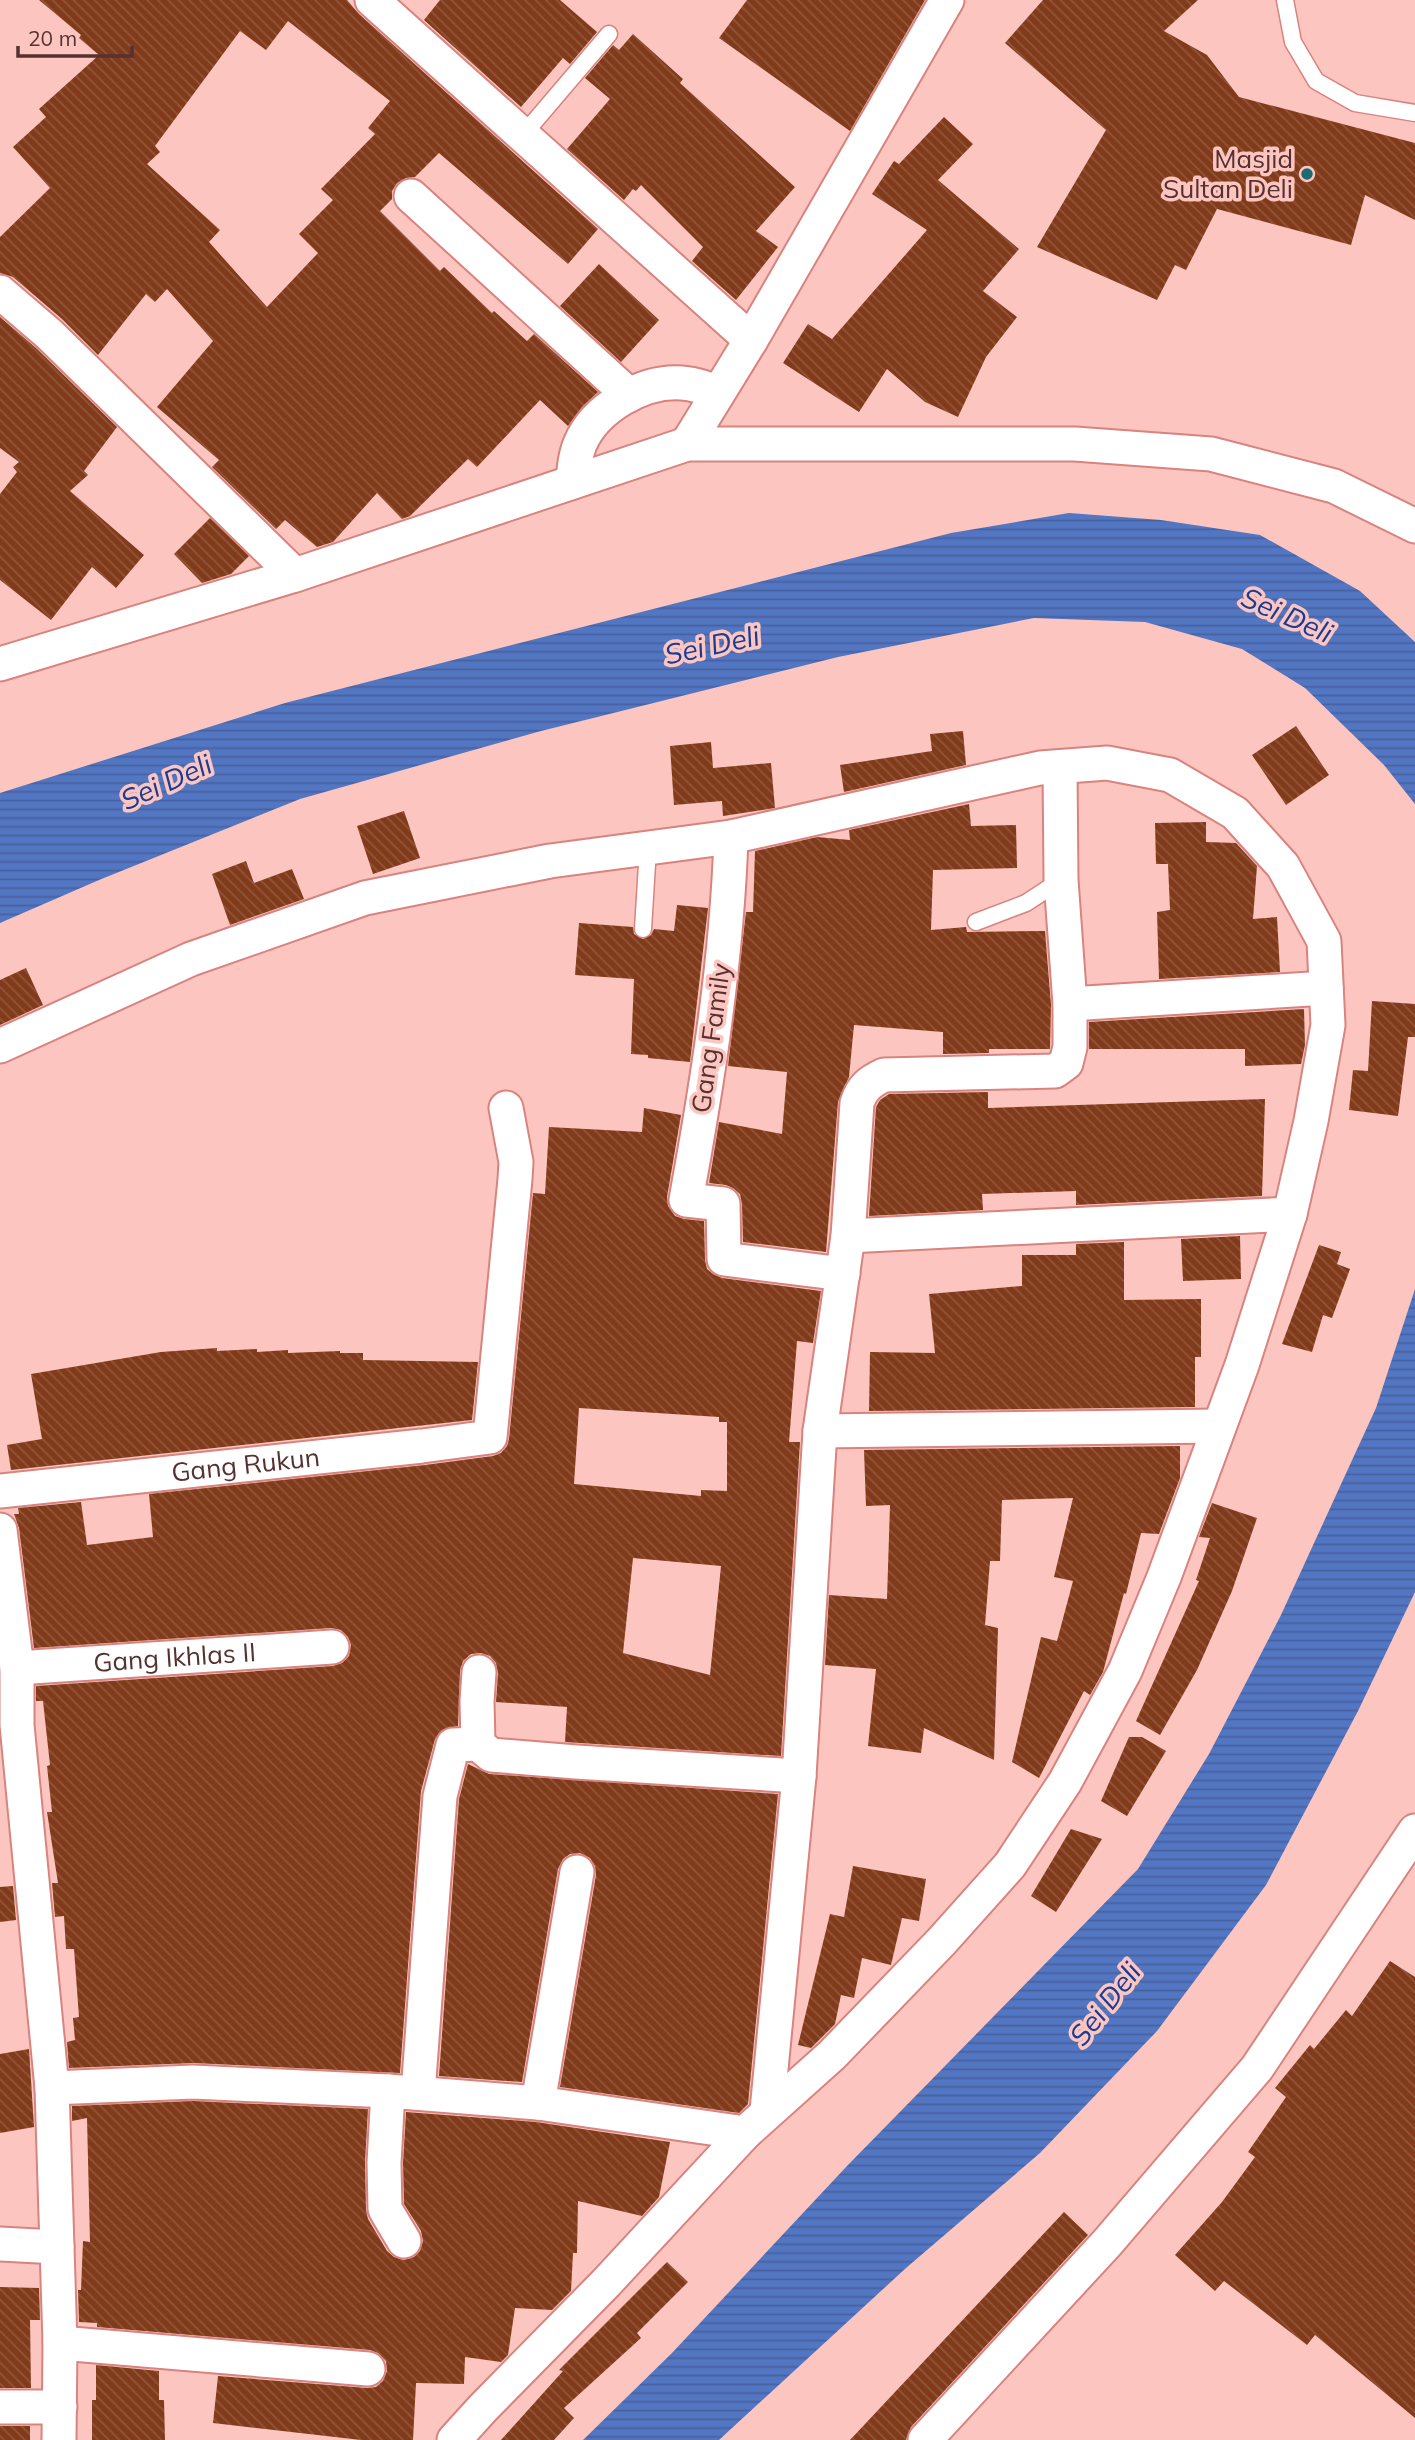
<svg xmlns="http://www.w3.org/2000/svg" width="1415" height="2440" font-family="Mulish,sans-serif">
<defs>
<pattern id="water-rules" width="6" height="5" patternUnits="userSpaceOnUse" patternTransform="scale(1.75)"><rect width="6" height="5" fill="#5276c2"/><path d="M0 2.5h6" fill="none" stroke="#47619e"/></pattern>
<pattern id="building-back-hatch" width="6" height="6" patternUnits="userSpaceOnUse" patternTransform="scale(1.75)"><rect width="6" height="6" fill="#813b1a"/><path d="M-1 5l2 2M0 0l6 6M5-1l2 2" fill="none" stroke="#90563b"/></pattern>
</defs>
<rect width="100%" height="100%" fill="#fcc5c0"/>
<g fill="url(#water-rules)">
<polygon points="1069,513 1161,520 1260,535 1360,591 1415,642 1415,804 1384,765 1305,688 1242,649 1145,622 1034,618 838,657 541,731 300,799 99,880 0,923 0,793 285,703 951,533"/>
<polygon points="1415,1289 1415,1592 1358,1711 1266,1885 1157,2031 1040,2153 906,2268 719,2440 583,2440 672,2353 847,2166 1138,1869 1209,1754 1281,1615 1376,1408"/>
</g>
<g fill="url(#building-back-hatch)" fill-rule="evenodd">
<path d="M39,0H347L359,14L598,229L568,264L439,153L415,177L406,178L397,183L392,191V199L380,211L440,271L444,267L492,313L494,311L527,341L534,334L598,392L582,407L568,426L540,400L477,467L468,459L410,516L402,519L377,493L333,542L317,547L285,520L276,529L212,467L219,460L157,407L213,341L167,289L155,302L146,294L98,355L62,319L13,277L0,273V237L50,188L13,147L46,117L39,109L99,55L79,38L81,35ZM288,21L390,101L368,128L375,134L321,189L333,200L299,234L318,253L267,307L209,242L220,230L147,164L160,152L155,146L240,31L266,50Z"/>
<polygon points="440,0 560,0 597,32 570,64 563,58 521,107 424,20"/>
<polygon points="747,0 925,0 850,131 719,38"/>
<polygon points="1043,0 1198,0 1164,31 1207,55 1239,97 1415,143 1415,220 1365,195 1351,245 1217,209 1186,270 1175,265 1157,300 1037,247 1106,130 1005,43"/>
<polygon points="633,34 683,79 680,83 795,187 756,231 778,247 736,300 692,261 703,247 641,185 636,191 633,189 624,200 567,149 610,99 585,78 613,45 619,50"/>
<polygon points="944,117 973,144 938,180 1019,249 983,291 1017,317 986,357 958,417 925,402 887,369 859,412 783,363 808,324 832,339 927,230 872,194 894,161 899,164"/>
<polygon points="599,264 659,320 621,362 560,306"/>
<polygon points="0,317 36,348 117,427 84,471 88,475 70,491 144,555 116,588 92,567 51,620 0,580 0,494 17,472 13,467 19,462 0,448"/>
<polygon points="210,518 249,556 231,574 202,583 174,554"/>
<polygon points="1296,726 1329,775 1286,805 1252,755"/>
<polygon points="963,731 966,765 844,792 840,765 932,751 930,734"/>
<polygon points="711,742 713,768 771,763 775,808 723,816 722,801 674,805 670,746"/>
<polygon points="969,804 971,826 1016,825 1017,868 933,870 931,930 966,927 967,932 1045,931 1051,1005 1050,1049 989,1049 989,1053 943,1054 943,1032 854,1025 849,1077 838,1102 826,1252 743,1242 742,1204 740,1194 733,1188 726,1185 709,1183 719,1122 782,1134 787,1072 728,1066 746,912 753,912 755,851 817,837 850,840 849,830"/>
<polygon points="404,811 420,858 373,874 357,826"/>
<polygon points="1206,822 1206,842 1236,843 1257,866 1253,919 1277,917 1280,972 1159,979 1157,912 1170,910 1168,864 1156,864 1155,823"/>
<polygon points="246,861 254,883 292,869 304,899 230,925 212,874"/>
<polygon points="677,905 708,908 690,1062 648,1058 648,1055 631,1054 634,979 575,975 579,923 633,927 634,934 643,939 651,935 654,929 674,931"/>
<polygon points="26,968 43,1005 0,1025 0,980"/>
<polygon points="1372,1001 1415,1004 1415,1037 1408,1037 1398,1116 1349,1110 1353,1070 1368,1071"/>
<polygon points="1304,1009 1305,1045 1301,1064 1245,1066 1245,1049 1089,1049 1089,1022"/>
<polygon points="988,1092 988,1108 1265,1099 1262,1196 1076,1205 1076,1191 982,1194 983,1210 869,1216 876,1107 880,1100 889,1094"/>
<path d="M644,1108L681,1115L667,1197L668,1206L675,1216L684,1219L704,1221L705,1260L707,1269L713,1274L722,1278L821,1291L813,1343L797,1341L789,1442H800L781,1756L565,1742L567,1707L496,1702L498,1673L496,1663L490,1656L481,1653L471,1654L463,1661L460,1671L458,1726L442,1730L435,1739L421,1791L400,2073L194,2063L69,2068L67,2042L75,2040L73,2018L79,2017L74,1949H66L64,1916L55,1917L52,1883H58L47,1812H52L47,1766L50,1765L43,1701H36V1686L333,1666L342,1663L349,1656L351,1645L348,1637L341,1630L331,1628L34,1648L19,1528L14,1514H19L18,1508L81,1502L87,1545L153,1537L149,1494L425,1465L493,1456L501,1453L507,1446L509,1439L533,1193L545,1194L549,1127L642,1132ZM579,1408L719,1417V1422H727V1491L701,1490V1496L574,1484ZM633,1558L721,1566L710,1675L623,1653Z"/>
<polygon points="1240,1236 1241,1279 1183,1281 1181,1239"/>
<polygon points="1124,1242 1124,1300 1201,1299 1201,1357 1195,1357 1195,1407 869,1411 870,1352 935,1353 929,1294 1022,1286 1022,1255 1076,1255 1076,1244"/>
<polygon points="1319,1245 1341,1252 1337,1264 1350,1269 1332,1318 1323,1315 1312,1352 1282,1344"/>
<polygon points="217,1348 217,1351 257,1349 257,1352 288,1350 288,1353 340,1351 340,1353 363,1353 363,1360 478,1362 472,1420 11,1470 7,1445 42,1439 31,1374 161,1352"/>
<polygon points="1180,1446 1180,1478 1159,1534 1141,1533 1126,1594 1124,1593 1103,1672 1090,1695 1084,1691 1039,1778 1012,1762 1041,1637 1057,1641 1073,1581 1054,1577 1073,1498 1002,1500 1000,1561 990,1561 985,1625 998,1628 994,1760 924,1728 921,1753 868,1746 876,1669 825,1665 829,1595 887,1599 890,1505 866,1506 864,1450"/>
<polygon points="1212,1503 1257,1518 1232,1591 1197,1670 1160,1735 1136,1721 1199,1581 1196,1580 1210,1538 1199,1537"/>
<polygon points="1129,1737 1142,1737 1166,1751 1127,1816 1101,1801"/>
<polygon points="468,1764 489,1774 778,1794 748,2104 739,2113 560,2087 596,1875 595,1866 590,1858 580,1853 570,1854 563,1859 558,1869 522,2082 439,2076 459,1799"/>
<polygon points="1071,1829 1102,1839 1056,1912 1031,1896"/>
<polygon points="853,1866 926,1879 919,1921 902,1918 891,1965 862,1958 854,1998 841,1995 835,2024 811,2048 798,2045 830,1914 844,1917"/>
<polygon points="13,1886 16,1920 0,1922 0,1887"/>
<polygon points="1390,1961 1415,1977 1415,2418 1315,2335 1307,2345 1224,2281 1215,2291 1175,2255 1222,2202 1255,2157 1248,2152 1286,2097 1275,2088 1310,2045 1314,2049 1346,2010 1352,2016"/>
<polygon points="29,2049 34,2127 0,2133 0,2054"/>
<polygon points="193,2101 368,2109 365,2162 366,2210 368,2219 387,2251 394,2257 404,2260 414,2257 420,2251 423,2241 421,2231 404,2204 403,2163 406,2112 536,2122 670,2142 659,2197 642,2216 578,2201 577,2253 573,2253 571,2291 552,2310 515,2308 508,2355 501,2362 465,2357 464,2384 416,2383 413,2440 361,2440 213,2423 218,2376 367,2388 376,2387 383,2381 387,2371 386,2361 378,2353 370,2350 97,2327 97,2323 79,2322 78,2290 81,2290 83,2241 90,2242 87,2118 72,2121 72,2106"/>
<polygon points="1064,2212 1088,2235 911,2427 906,2440 850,2440"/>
<polygon points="667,2262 688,2282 637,2333 641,2338 564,2408 574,2418 554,2440 501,2440 563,2371 559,2370"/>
<polygon points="0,2287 39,2288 40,2320 30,2320 31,2388 0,2388"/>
<polygon points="96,2365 159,2371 159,2400 164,2400 165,2440 92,2440 92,2400 96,2400"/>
<rect x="0" y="2426" width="30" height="14"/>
</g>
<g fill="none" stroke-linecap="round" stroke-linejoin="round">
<defs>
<g id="service">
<polyline points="1285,0 1293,42 1316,81 1355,103 1415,113"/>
<polyline points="523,135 609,34"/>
<polyline points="976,922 1026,903 1061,880"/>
<polyline points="643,929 648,848"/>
</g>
<g id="minor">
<polyline points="372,0 751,340"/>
<polyline points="411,196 629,395"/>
<polyline points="0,292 49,334 295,575"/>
<polyline points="687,444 751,340 947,0"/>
<path d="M573,482C574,469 575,456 580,444C595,408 643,380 682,383C696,384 706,388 718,393"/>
<polyline points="0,664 295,575 687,444 1075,444 1211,454 1334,486 1415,526"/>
<polyline points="1060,767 1061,880 1070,1004 1326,988"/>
<path d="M731,837C727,959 708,1080 686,1200L723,1204L724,1259L843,1274"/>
<polyline points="0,1046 191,959 365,898 550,861 731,837 1040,768 1107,763 1170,775 1235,813 1283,866 1324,941 1328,1025 1311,1121 1290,1214 1242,1365 1164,1577 1125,1671 1065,1782 1010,1865 942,1941 832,2055 745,2133 606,2283 483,2408 454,2440"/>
<polyline points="848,1236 1290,1214"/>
<polyline points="820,1431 1219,1426"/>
<path id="s1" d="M0,1491L422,1446L490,1437L515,1179L516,1162L506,1108"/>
<polyline points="0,1530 17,1668 17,1725 52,2088 60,2343 59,2440"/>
<path id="s2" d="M17,1668L332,1647"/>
<polyline points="479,1672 477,1701 478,1744 491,1755 576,1762 799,1776"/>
<polyline points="52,2088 193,2082 388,2091 538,2103 745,2133"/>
<polyline points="388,2091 384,2163 385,2209 404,2241"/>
<polyline points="418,2093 440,1796 453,1745 478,1744"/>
<polyline points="538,2103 577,1872"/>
<path d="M767,2111L799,1776L820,1431L848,1236L857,1103C862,1088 869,1082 884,1075L1055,1071L1066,1063L1070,1047V1004"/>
<polyline points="0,2244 57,2247"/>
<polyline points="60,2343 368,2369"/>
<polyline points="0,2407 60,2407"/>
<polyline points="925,2440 1107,2243 1257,2068 1415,1831"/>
</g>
</defs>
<use href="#service" stroke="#d8837e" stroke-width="19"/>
<use href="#minor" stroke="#d8837e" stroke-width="37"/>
<use href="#service" stroke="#fff" stroke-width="16"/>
<use href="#minor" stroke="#fff" stroke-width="33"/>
</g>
<circle fill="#1d6a70" stroke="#fcc5c0" stroke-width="2.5" cx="1307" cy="174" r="7"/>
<g text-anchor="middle" stroke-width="7" stroke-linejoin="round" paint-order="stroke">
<g font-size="26" fill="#55312f" stroke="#fcc5c0" text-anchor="end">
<text x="1293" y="168">Masjid<tspan x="1293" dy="30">Sultan Deli</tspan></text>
</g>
<g font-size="26" fill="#55312f" stroke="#fcc5c0">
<text transform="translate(711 1038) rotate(-82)" y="9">Gang Family</text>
<text dy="9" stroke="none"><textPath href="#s1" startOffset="247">Gang Rukun</textPath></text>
<text dy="9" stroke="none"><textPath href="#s2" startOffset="158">Gang Ikhlas II</textPath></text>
</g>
<g font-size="28" font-style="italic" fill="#163c96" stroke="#fcc5c0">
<text transform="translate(1287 615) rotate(24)" y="10">Sei Deli</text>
<text transform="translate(712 645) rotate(-12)" y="10">Sei Deli</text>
<text transform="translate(166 782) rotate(-24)" y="10">Sei Deli</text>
<text transform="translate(1105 2004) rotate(-52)" y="10">Sei Deli</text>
</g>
</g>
<path d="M18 46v10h114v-10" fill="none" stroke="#55312f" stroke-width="3.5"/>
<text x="28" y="46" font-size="21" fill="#55312f" stroke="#fcc5c0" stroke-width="5" paint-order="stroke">20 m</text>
</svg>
